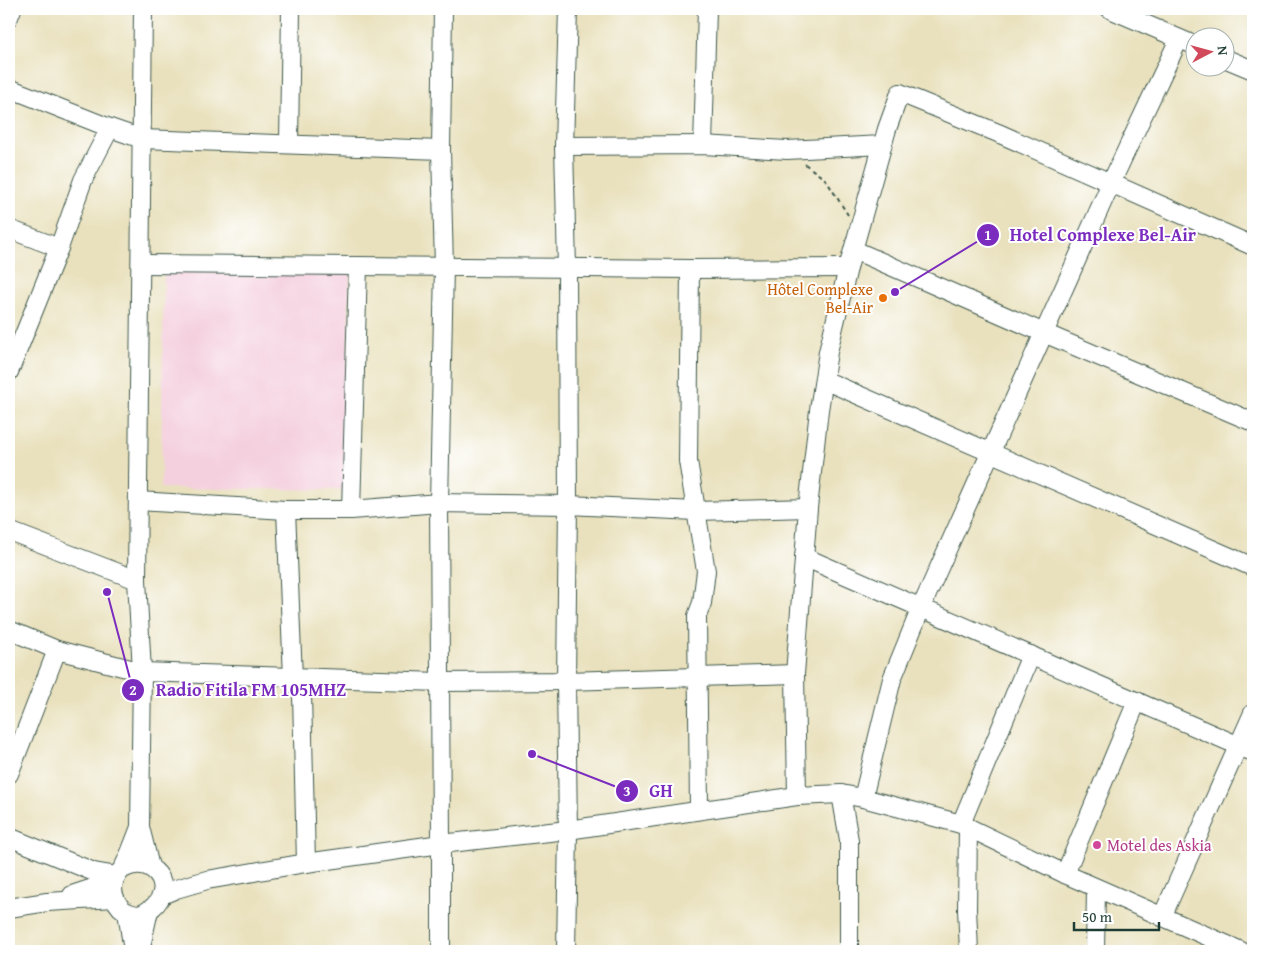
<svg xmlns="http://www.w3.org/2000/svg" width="1262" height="960" font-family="'Gentium Book Plus',serif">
<rect width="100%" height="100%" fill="#fff"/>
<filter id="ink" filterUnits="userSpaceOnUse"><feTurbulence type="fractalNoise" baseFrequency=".02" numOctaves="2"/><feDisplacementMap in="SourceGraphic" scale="10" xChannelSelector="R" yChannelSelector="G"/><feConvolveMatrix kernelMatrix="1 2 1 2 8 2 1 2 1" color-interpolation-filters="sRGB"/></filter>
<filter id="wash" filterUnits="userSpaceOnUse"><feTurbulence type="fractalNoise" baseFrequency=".0096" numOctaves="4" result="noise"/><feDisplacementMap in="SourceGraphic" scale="20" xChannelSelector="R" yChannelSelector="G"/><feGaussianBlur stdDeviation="1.12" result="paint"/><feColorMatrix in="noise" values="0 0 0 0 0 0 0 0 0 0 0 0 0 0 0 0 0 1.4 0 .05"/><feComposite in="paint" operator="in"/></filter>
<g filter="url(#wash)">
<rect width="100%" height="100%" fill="#e9e1bd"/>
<polygon fill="#f4cfde" points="164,271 350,273 345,490 161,488"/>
</g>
<g filter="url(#ink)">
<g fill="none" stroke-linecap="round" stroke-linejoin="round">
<defs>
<g id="minor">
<polyline points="143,9 137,580 142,672 140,827 150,867"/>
<polyline points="1110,9 1194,45"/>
<polyline points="9,17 12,9"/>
<polyline points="1224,58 1253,70"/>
<polyline points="9,88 110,128 142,139 441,150"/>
<polyline points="289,143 291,9"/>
<polyline points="703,145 707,9"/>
<polyline points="564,146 703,145 787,150 882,145"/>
<polyline points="9,229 59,248"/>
<polyline points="854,250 1044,333 1253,422"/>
<polyline points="141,264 690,269 848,268"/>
<polyline points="690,269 688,461 706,571 702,603 697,616 699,809"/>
<polyline points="9,372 59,248 83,180 110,128"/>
<polyline points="824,380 1253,567"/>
<polyline points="138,501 286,510 351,510 439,503 568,505 696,511 808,508"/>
<polyline points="286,510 293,678 302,694 306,863"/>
<polyline points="351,510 358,266"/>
<polyline points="9,531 137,580"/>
<polyline points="804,557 1253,752"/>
<polyline points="9,630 57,650 142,672 439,682 566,681 795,674"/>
<polyline points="9,774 57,650"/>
<polyline points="841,794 849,840 849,951"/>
<polyline points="797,796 795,674 808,508 819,410 828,352 848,268 887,129 900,93 998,133 1253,246"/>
<polyline points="863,798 892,679 921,608 1111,183 1179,39"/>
<polyline points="961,824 1031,655"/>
<polyline points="968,827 967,909 969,951"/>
<polyline points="9,837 94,872 117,876"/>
<path d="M123,869C151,853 178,886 152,908C149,910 143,914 139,915C133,915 125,912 121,908C113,899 110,886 117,876C119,872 122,870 124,866C130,854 135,840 140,827"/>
<polyline points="1065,874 1137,701"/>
<polyline points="72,895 114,881"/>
<polyline points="162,895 176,889 207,880 306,863 441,844 568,830 797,796 841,794 863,798 961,824 1065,874 1241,951"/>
<polyline points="9,908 47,902 115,898"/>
<polyline points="127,912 133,951"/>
<polyline points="1162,917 1253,713"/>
<polyline points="140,951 149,910"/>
<polyline points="441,951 441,844 439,503 444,267 441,150 443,9"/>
<polyline points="566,951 568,830 566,681 568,505 567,268 564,146 568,9"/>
<polyline points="1095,951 1096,888"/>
</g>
</defs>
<use href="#minor" stroke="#3d5649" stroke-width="20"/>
<polyline stroke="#3d5649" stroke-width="2" stroke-dasharray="4 4" stroke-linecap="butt" points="805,164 826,180 848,215"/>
<use href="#minor" stroke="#fff" stroke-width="18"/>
</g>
</g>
<circle fill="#e8710a" stroke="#fff" stroke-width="2" cx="883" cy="298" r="5"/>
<circle fill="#d1479c" stroke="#fff" stroke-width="2" cx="1097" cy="845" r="5"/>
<g text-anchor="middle" stroke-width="4" stroke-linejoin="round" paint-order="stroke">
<g font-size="16" fill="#c56008" stroke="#fff" text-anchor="end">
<text x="873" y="295">Hôtel Complexe<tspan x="873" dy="18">Bel-Air</tspan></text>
</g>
<g font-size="16" fill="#b23c85" stroke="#fff" text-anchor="start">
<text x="1107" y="851">Motel des Askia</text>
</g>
</g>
<path fill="none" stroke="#7b2cbf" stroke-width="2" d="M895 292L988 235M107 592L133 690M532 754L627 791"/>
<g fill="#7b2cbf" stroke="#fff" stroke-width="2">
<circle cx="895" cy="292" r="5"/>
<circle cx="107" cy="592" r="5"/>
<circle cx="532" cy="754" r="5"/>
<circle cx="988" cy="235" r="12"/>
<circle cx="133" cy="690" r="12"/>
<circle cx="627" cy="791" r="12"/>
</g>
<g font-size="15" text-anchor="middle" font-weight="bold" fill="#fff">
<text x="988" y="240">1</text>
<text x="133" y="695">2</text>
<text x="627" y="796">3</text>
</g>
<g font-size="18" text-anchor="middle" font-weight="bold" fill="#7b2cbf" stroke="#fff" stroke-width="4" stroke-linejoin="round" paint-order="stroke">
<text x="1103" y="241">Hotel Complexe Bel-Air</text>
<text x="251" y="696">Radio Fitila FM 105MHZ</text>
<text x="661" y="797">GH</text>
</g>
<rect width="1262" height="960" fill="none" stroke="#fff" stroke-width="30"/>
<g transform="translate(1210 52) rotate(84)"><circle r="24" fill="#ffffff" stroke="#a5b1ae"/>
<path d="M0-4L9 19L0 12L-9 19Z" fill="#d1495b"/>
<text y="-8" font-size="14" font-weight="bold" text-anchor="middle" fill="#1f3d34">N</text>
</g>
<path d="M1074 922v8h85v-8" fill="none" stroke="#1f3d34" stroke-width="2.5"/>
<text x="1082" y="922" font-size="15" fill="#1f3d34" stroke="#ffffff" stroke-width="4" paint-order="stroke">50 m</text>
</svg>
